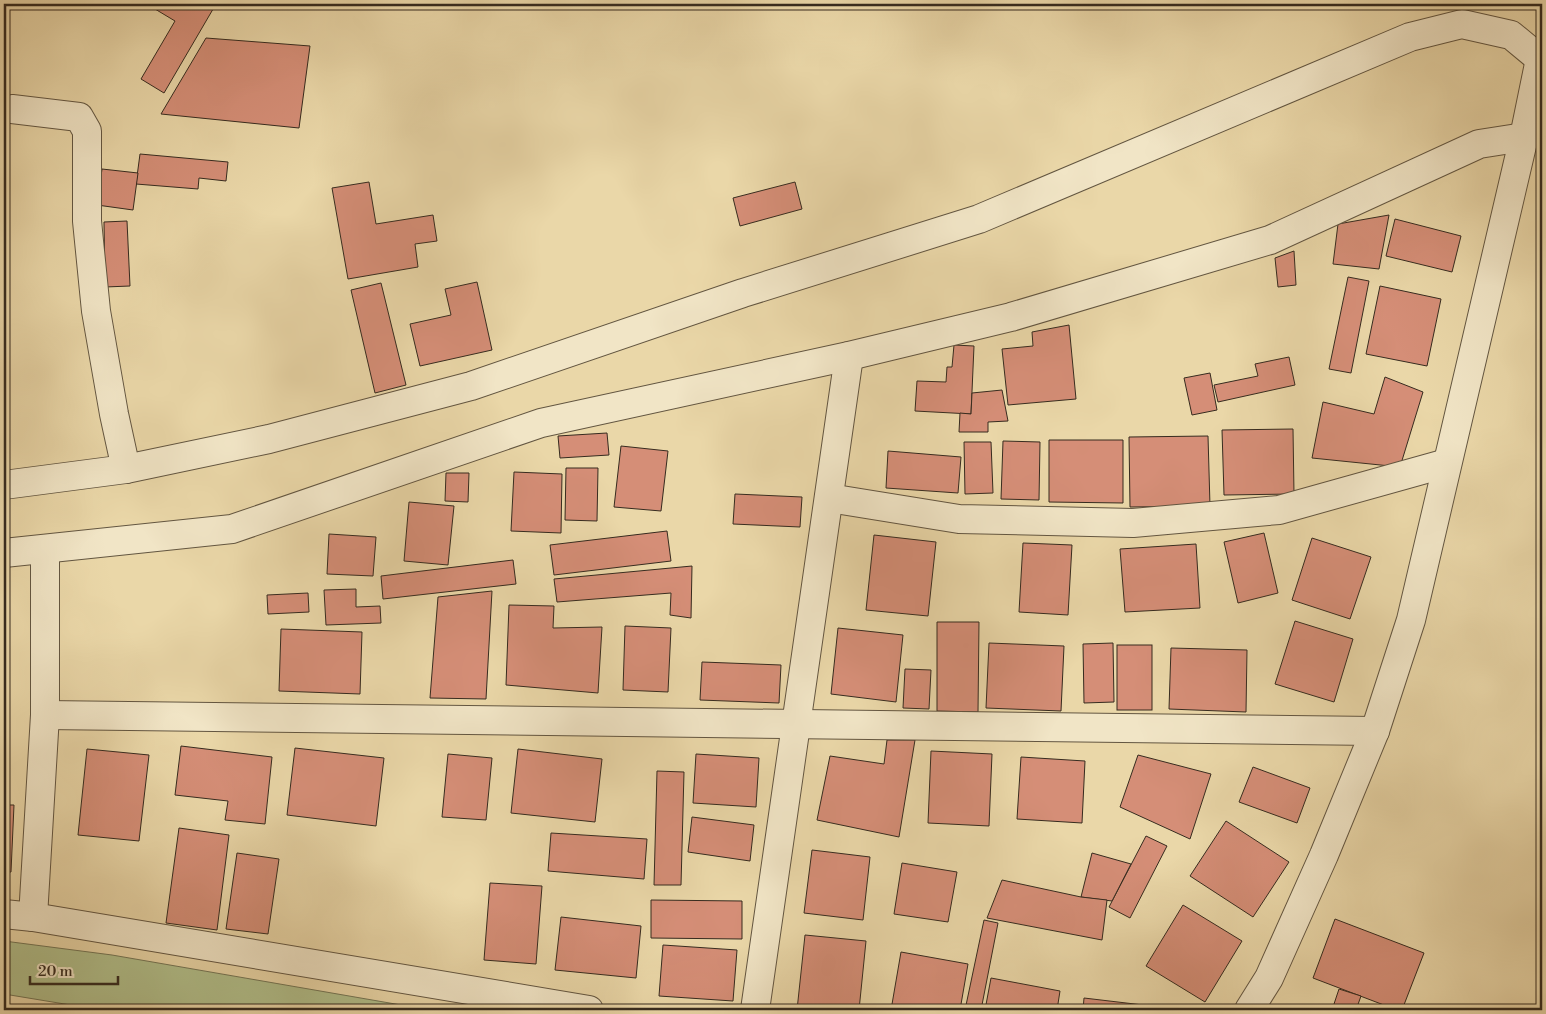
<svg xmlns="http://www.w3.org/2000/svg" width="1546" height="1014" font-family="'Libre Bodoni',serif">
<rect width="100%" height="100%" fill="#ead7a8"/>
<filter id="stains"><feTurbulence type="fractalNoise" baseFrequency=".004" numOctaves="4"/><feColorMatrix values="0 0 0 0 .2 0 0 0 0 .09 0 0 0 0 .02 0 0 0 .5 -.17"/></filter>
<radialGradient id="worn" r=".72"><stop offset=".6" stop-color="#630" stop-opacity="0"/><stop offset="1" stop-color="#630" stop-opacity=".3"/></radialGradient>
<polygon fill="#b1bf8b" stroke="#747555" points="4,941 112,955 430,1010 101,1010 4,994"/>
<g fill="#d58e77" stroke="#362b1f">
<polygon points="158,4 216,4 164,93 141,79 175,21 155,9"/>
<polygon points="206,38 310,46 299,128 161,114"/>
<polygon points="140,154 228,162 226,181 199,178 198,189 136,184"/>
<polygon points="102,169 138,173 133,210 97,205"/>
<polygon points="369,182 376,224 433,215 437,241 415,244 418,267 348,279 332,188"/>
<polygon points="795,182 802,209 740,226 733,198"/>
<polygon points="1389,215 1379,269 1333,264 1338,224"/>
<polygon points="1395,219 1461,236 1452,272 1386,256"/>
<polygon points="127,221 130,286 105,287 104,222"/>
<polygon points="1294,251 1296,285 1278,287 1275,258"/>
<polygon points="1348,277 1369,281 1351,373 1329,369"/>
<polygon points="477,282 492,350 420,366 410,324 451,315 445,289"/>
<polygon points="381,283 406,385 375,393 351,290"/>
<polygon points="1380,286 1441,299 1427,366 1366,354"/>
<polygon points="1069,325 1076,399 1008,405 1002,349 1033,346 1032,332"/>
<polygon points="954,345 974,346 971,414 915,411 917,381 946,382 947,367 952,367"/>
<polygon points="1289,357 1295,385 1218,402 1214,385 1258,376 1255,364"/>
<polygon points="1210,373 1217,410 1192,415 1184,378"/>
<polygon points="1385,377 1423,392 1400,467 1312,458 1323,402 1374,414"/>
<polygon points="1002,390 1008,421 988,422 988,432 959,432 960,413 971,414 972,393"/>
<polygon points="1293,429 1294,494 1224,495 1222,430"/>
<polygon points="607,433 609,455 560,458 558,436"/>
<polygon points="1208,436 1210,506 1130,507 1129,437"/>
<polygon points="1049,440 1123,440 1123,503 1049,502"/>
<polygon points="1003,441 1040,442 1039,500 1001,499"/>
<polygon points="964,442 991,442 993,493 965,494"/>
<polygon points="621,446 668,451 661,511 614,507"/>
<polygon points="888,451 961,457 958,493 886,488"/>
<polygon points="566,468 598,468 597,521 565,520"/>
<polygon points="514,472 562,474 561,533 511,531"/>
<polygon points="446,473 469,473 468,502 445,501"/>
<polygon points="735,494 802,497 800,527 733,524"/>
<polygon points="409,502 454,506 448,565 404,561"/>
<polygon points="667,531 671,561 554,575 550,545"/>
<polygon points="1264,533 1278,593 1238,603 1224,542"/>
<polygon points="329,534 376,537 373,576 327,574"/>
<polygon points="874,535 936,542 928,616 866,610"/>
<polygon points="1312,538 1371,557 1350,619 1292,600"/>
<polygon points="1023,543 1072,545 1068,615 1019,612"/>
<polygon points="1196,544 1200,608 1125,612 1120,549"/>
<polygon points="513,560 516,584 383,599 381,576"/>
<polygon points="692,566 691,618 670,615 671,593 557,602 554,579"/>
<polygon points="356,589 356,607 380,606 381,623 326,625 324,590"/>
<polygon points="492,591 486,699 430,698 438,597"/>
<polygon points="308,593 309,612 268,614 267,595"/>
<polygon points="509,605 554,606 553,628 602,627 598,693 506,685"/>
<polygon points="1295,621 1353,639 1334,702 1275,684"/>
<polygon points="937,622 979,622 978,712 937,711"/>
<polygon points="625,626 671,628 668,692 623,690"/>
<polygon points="838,628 903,635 896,702 831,694"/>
<polygon points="281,629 362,632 360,694 279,691"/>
<polygon points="989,643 1064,646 1061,711 986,708"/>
<polygon points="1113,643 1114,702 1084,703 1083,644"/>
<rect x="1117" y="645" width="35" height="65"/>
<polygon points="1171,648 1247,650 1246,712 1169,709"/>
<polygon points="702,662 781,665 779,703 700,700"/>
<polygon points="905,669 931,670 929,709 903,708"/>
<polygon points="887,740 915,740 899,837 817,820 830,756 884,764"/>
<polygon points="181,746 272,757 265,824 225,820 228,801 175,795"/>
<polygon points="295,748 384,758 376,826 287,815"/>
<polygon points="87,749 149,755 139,841 78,835"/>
<polygon points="518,749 602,759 595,822 511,813"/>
<polygon points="931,751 992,754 989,826 928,823"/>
<polygon points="448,754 492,758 486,820 442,817"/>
<polygon points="696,754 759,758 756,807 693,803"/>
<polygon points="1138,755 1211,774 1190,839 1120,807"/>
<polygon points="1021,757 1085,761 1082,823 1017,819"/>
<polygon points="1253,767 1310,788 1297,823 1239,802"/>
<polygon points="657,771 684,772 681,885 654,885"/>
<polygon points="4,805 14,805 11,872 4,872"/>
<polygon points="692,817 754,825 750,861 688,852"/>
<polygon points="1226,821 1289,862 1253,917 1190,876"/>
<polygon points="179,828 229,835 217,930 166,923"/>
<polygon points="551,833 647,839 644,879 548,871"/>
<polygon points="1146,836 1167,846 1130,918 1109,907"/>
<polygon points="812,850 870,857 863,920 804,913"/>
<polygon points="237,853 279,859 268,934 226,929"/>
<polygon points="1092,853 1131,864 1112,901 1081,897"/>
<polygon points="902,863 957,872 948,922 894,914"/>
<polygon points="1002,880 1081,897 1107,900 1102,940 987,918"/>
<polygon points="490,883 542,886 536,964 484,960"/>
<polygon points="651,900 742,901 742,939 651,938"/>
<polygon points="1183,905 1242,941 1205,1002 1146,966"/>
<polygon points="561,917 641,926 636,978 555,970"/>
<polygon points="1335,919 1424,953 1402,1010 1397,1010 1313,978"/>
<polygon points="984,920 998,923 981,1010 965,1010"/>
<polygon points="805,935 866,941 859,1010 797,1010"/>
<polygon points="663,945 737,950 733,1001 659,996"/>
<polygon points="901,952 968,964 960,1010 891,1010"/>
<polygon points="991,978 1060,991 1057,1010 985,1010"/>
<polygon points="1339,989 1361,996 1356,1010 1332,1010"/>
<polygon points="1084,998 1160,1007 1160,1010 1083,1010"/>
</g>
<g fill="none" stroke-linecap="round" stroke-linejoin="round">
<defs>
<g id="minor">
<polyline points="12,109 79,117 87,131 87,221 96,311 114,414 126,469"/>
<polyline points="4,485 126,469 269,439 471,386 743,293 979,219 1410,37 1462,24 1511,35 1540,59 1542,55"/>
<polyline points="829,498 959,519 1133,523 1279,510 1447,463"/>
<polyline points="4,553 232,529 541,423 849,356 1011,317 1270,240 1479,144 1524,137"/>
<polyline points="45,715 1375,731"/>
<polyline points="4,914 33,917 589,1010"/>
<polyline points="33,917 45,715 45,549"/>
<polyline points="755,1010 849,356"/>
<polyline points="1249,1010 1269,978 1324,855 1375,731 1411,620 1524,137 1540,59 1542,61"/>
</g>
</defs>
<use href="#minor" stroke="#635641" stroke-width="30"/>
<use href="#minor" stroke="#f1e5c6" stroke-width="28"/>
</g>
<rect width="1546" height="1014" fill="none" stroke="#ead7a8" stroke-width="20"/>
<rect x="5" y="5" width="1536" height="1004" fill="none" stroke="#362b1f" stroke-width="2.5"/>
<rect x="10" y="10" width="1526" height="994" fill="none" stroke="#362b1f"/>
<path d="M30 976v8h88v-8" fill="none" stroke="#362b1f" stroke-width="2.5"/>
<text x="38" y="976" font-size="15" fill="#362b1f" stroke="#f1e5c6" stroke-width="4" paint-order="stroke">20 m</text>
<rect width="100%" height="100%" filter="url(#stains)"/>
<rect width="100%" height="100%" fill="url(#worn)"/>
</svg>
